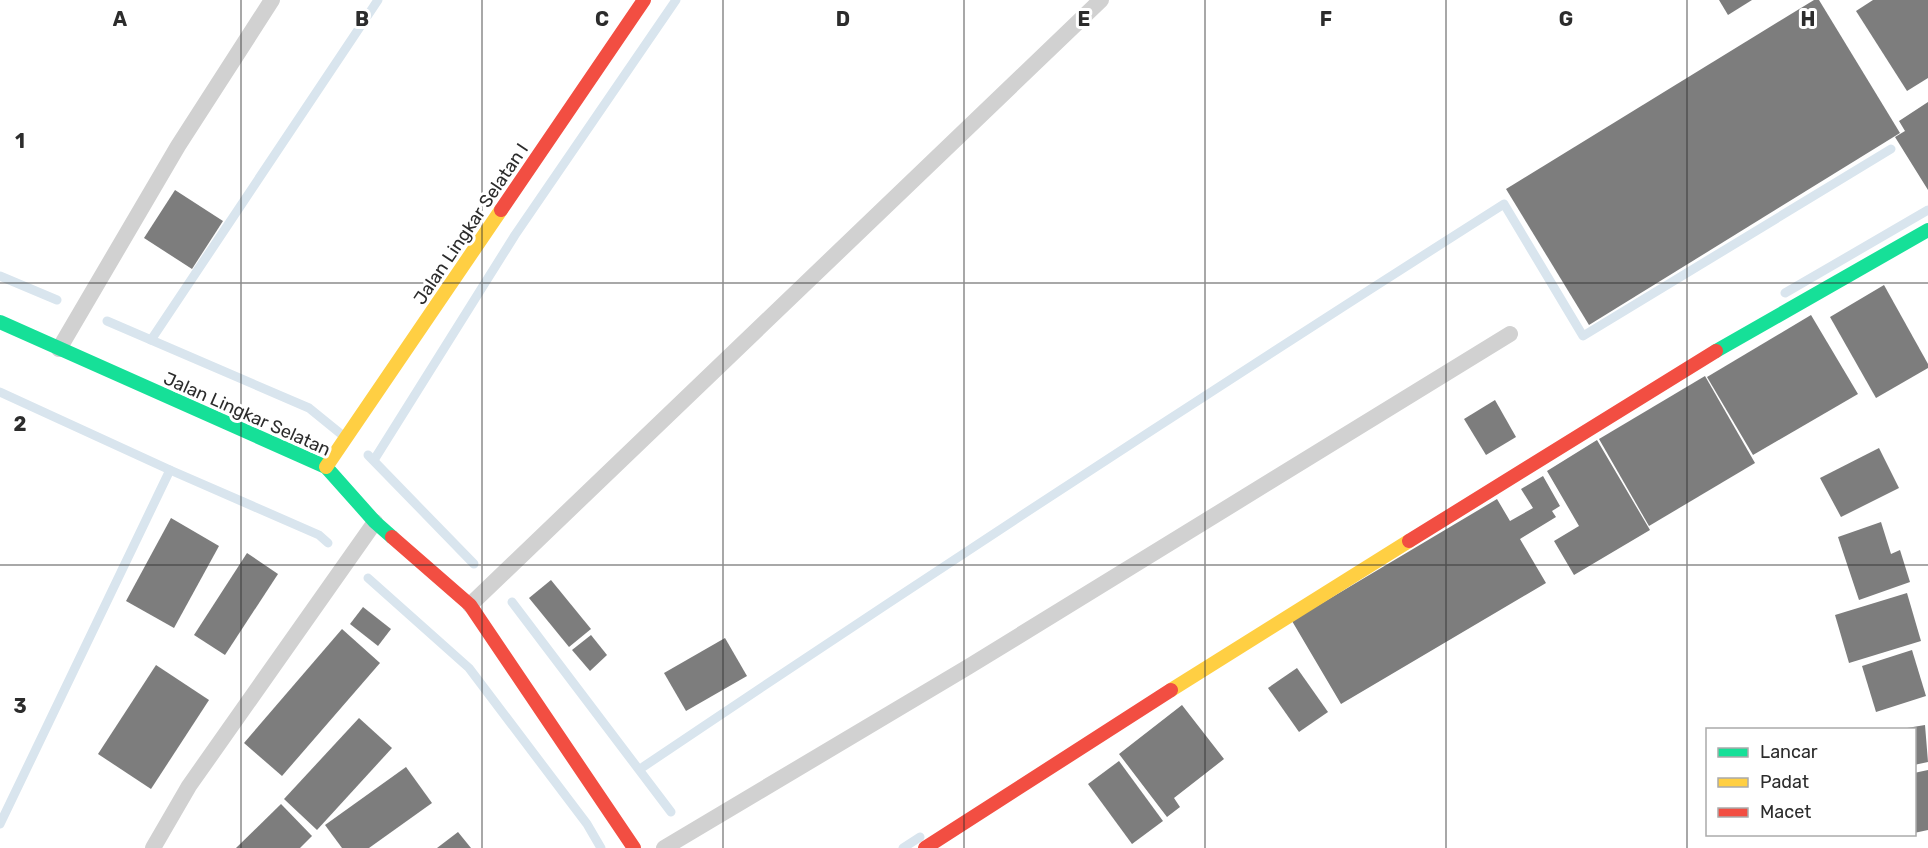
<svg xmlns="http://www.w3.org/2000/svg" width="1928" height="848" font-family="Rubik,sans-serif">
<rect width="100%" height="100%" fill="#fff"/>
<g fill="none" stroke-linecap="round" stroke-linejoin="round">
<g stroke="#d9e5ee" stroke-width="9">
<polyline points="0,276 57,300"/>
<polyline points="1785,293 1928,210"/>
<polyline points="107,321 309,408 341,434"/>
<polyline points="151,340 378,0"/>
<polyline points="0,392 170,470 0,824"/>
<polyline points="368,455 474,564"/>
<polyline points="374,460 515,235 676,0"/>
<polyline points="170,470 319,535 328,543"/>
<polyline points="368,578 469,668 587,824 601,848"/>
<polyline points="512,602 671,812"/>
<path d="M640,769C925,577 1213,389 1504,204L1583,336L1891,149"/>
<polyline points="903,848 920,837"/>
</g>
</g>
<g fill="#7d7d7d">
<polygon points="1719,0 1752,0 1728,15"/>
<polygon points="1814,0 1819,0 1900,133 1589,325 1506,189"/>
<polygon points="1873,0 1928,0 1928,78 1907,91 1856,11"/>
<polygon points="1928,102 1928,190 1895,137 1905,131 1899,121"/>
<polygon points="175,190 223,221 192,269 144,238"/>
<polygon points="1884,285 1928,364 1928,368 1876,398 1830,317"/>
<polygon points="1811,315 1858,394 1753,455 1707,377"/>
<polygon points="1705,376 1755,463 1649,526 1599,439"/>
<polygon points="1495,400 1516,437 1486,455 1464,419"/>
<polygon points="1597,440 1650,530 1574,575 1554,541 1579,526 1547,471"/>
<polygon points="1879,448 1899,488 1841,517 1820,478"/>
<polygon points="1543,476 1560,506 1552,511 1556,517 1520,539 1546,583 1341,704 1292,621 1497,499 1510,521 1533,508 1521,489"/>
<polygon points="171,518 219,546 174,628 126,601"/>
<polygon points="1881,522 1891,554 1900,550 1910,582 1859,600 1838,537"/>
<polygon points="247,553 278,574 225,655 194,635"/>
<polygon points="551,580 591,629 569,647 529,598"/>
<polygon points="1907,593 1921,641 1849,663 1835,615"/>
<polygon points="363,607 391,629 378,646 350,624"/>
<polygon points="342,629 380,663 282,776 244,743"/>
<polygon points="591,635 607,655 590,671 572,650"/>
<polygon points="725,638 747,676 686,711 664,673"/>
<polygon points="1912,650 1926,696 1876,712 1862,666"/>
<polygon points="156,665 209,700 151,789 98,754"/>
<polygon points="1297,668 1328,712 1299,732 1268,688"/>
<polygon points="1182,705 1224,759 1174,798 1180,807 1167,817 1119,754"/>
<polygon points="359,718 392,748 317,830 284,799"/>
<polygon points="1925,725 1928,762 1914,765 1914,730 1907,728"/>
<polygon points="1119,761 1163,821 1132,844 1088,784"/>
<polygon points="406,767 432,803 369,848 342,848 325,825"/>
<polygon points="1928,770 1928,830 1914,833 1914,773"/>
<polygon points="281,804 312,836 300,848 236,848"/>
<polygon points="458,832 471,848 437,848"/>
</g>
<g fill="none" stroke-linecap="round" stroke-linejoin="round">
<g stroke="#d1d1d1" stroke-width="16">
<polyline points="59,349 178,146 272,0"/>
<polyline points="470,605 1101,0"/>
<polyline points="153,848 189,786 375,522"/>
<polyline points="664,848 968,667 1510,334"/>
</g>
<g stroke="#16e098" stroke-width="14">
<polyline points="0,322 326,467 375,522 392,537"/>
<polyline points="1716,351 1928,230"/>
</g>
<g stroke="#ffcf43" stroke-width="14">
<polyline points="326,467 501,210"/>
<polyline points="1171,690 1409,541"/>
</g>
<g stroke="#f24e42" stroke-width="14">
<polyline points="501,210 644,0"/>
<polyline points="392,537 470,605 634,848"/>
<polyline points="1409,541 1716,351"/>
<polyline points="925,848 1171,690"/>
</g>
</g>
<path fill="none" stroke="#2c2c2c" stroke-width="1.5" stroke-opacity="0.55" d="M241,0V848M482,0V848M723,0V848M964,0V848M1205,0V848M1446,0V848M1687,0V848M0,283H1928M0,565H1928"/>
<g text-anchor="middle" stroke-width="6" stroke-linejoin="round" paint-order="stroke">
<g font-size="18" fill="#2c2c2c" stroke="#fff">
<text transform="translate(471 224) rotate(-56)" y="6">Jalan Lingkar Selatan I</text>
<text transform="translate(247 414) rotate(24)" y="6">Jalan Lingkar Selatan</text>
</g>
</g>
<g font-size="20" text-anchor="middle" font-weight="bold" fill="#2c2c2c" stroke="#fff" stroke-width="6" stroke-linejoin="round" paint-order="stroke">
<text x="120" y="26">A</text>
<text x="362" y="26">B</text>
<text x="602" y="26">C</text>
<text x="843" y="26">D</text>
<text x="1084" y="26">E</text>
<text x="1326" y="26">F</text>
<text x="1566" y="26">G</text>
<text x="1808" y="26">H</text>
<text x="20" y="148">1</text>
<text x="20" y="431">2</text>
<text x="20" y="713">3</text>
</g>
<rect x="1706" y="728" width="210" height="108" fill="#ffffff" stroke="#ababab" stroke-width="1.5"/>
<rect x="1718" y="748" width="30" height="9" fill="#16e098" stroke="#ababab" stroke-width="1.5"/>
<text x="1760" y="758" font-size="18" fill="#2c2c2c">Lancar</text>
<rect x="1718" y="778" width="30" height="9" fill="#ffcf43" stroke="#ababab" stroke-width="1.5"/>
<text x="1760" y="788" font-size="18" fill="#2c2c2c">Padat</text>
<rect x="1718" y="808" width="30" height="9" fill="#f24e42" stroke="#ababab" stroke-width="1.5"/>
<text x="1760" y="818" font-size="18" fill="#2c2c2c">Macet</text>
</svg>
